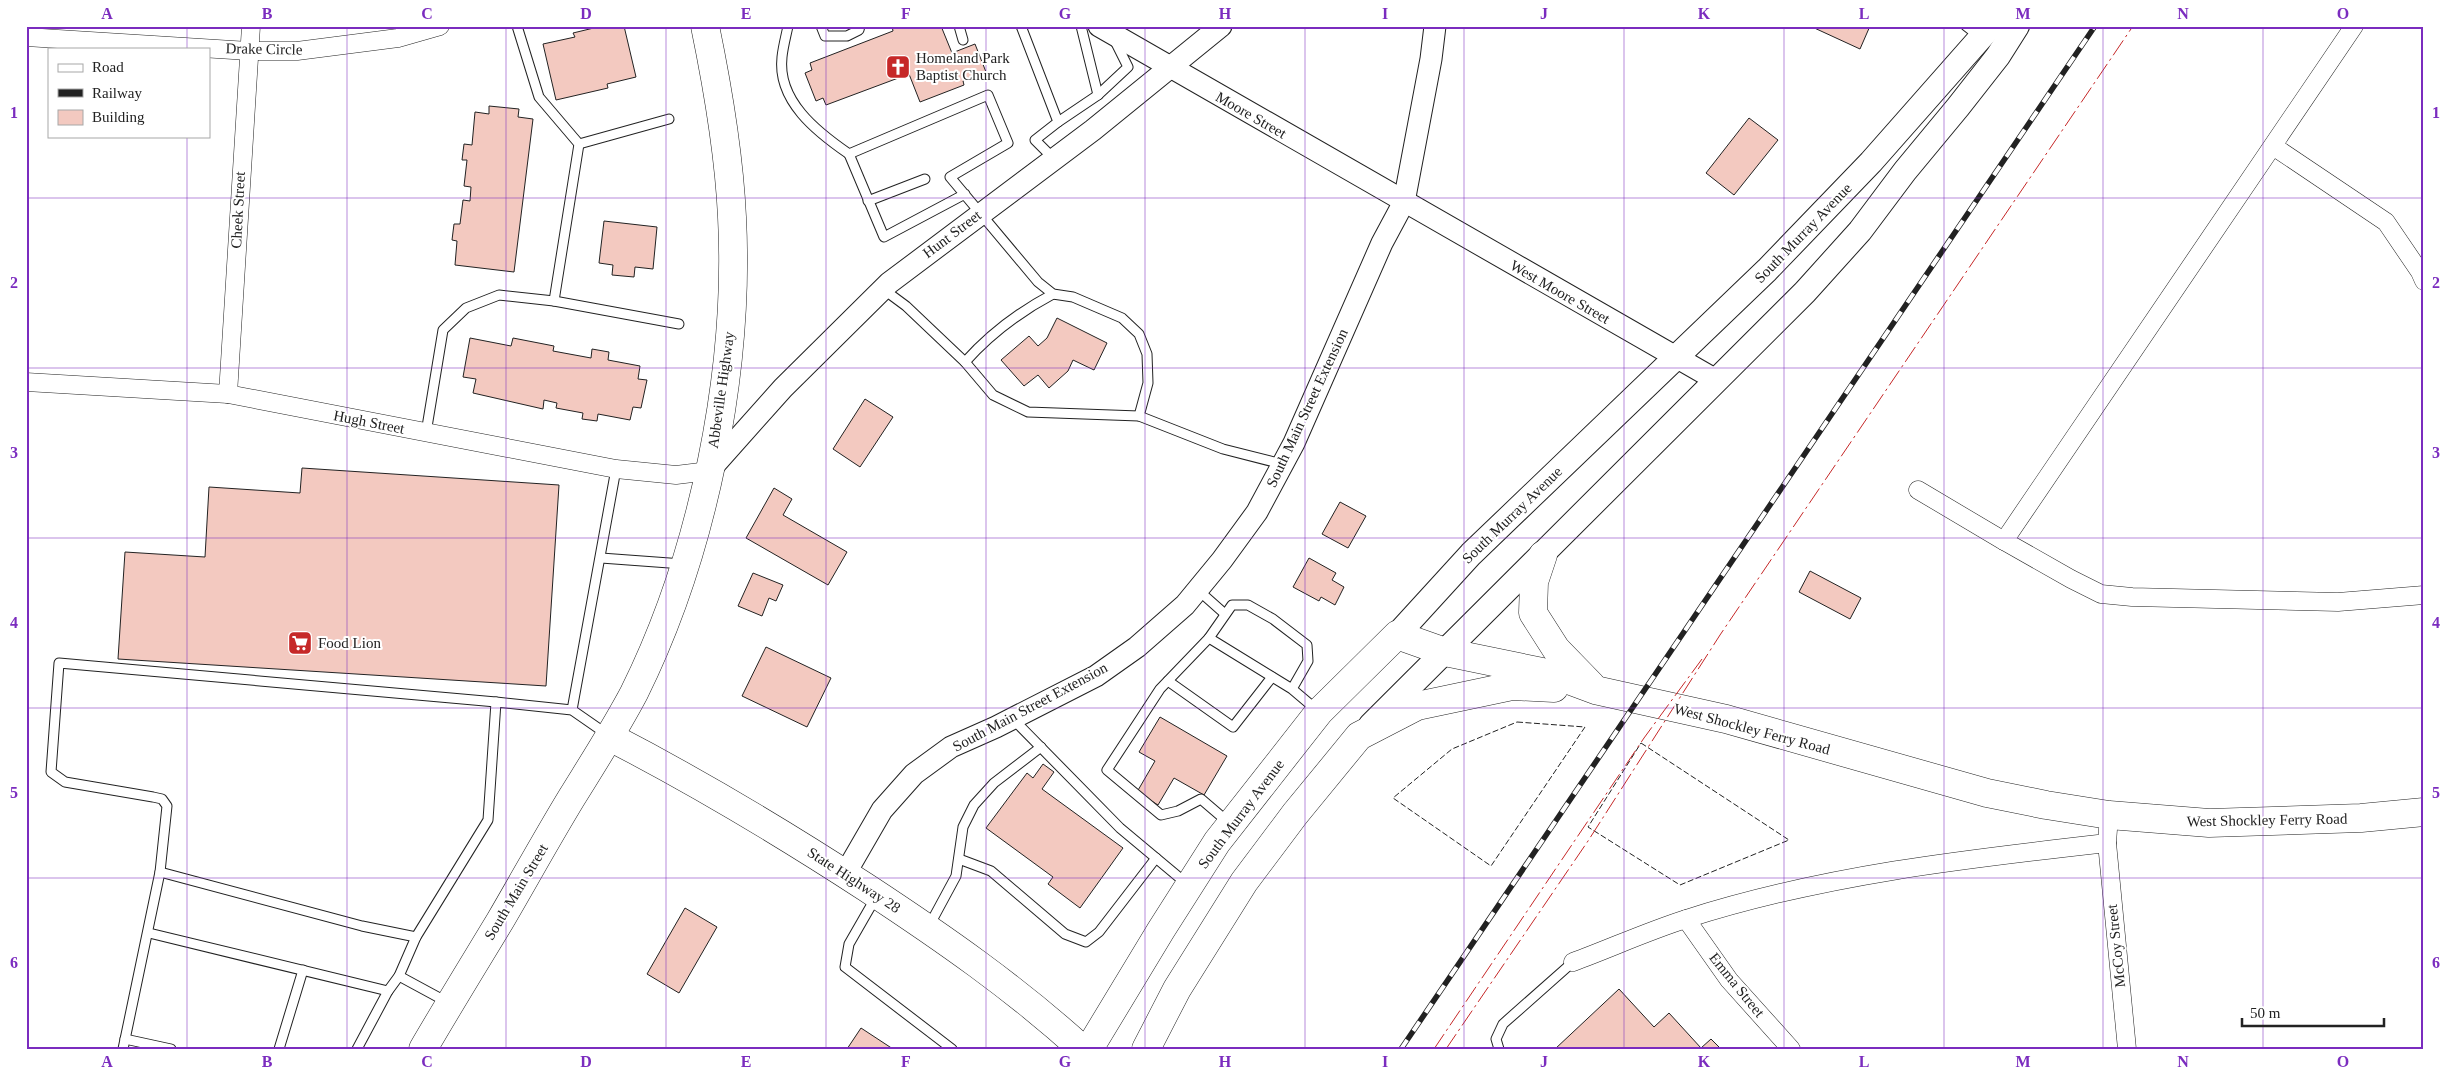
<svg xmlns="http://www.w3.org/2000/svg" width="2450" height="1075" font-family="Georgia,serif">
<rect width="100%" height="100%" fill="#fff"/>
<g fill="#f3c9c0" stroke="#222">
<polygon points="602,26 624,26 636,77 607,84 608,88 556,100 543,44 575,37 573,33"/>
<polygon points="892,26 941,26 952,53 975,44 986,72 963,81 964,85 920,102 909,74 826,105 823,98 816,101 805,73 812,70 810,63 893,31"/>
<polygon points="1810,26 1870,26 1860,49"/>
<polygon points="489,106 519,109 518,117 533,119 514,272 455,265 457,241 452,240 454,224 460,224 463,200 470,201 471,187 464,186 467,160 462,160 464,144 472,145 475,112 489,114"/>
<polygon points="1749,118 1778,140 1734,195 1706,173"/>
<polygon points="604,221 657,227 653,269 635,267 634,277 612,275 613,265 599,263"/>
<polygon points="1057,318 1107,343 1094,370 1073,360 1068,371 1049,388 1038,375 1024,386 1001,360 1029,336 1038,346 1047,338"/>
<polygon points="470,338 511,346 513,338 554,346 553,351 591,358 592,349 609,352 608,360 640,366 638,379 647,380 641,408 633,407 630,420 598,414 597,421 582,419 583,413 556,408 557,403 544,400 543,409 473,393 476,379 463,377"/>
<polygon points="865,399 893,417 860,467 833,449"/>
<polygon points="302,468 559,485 546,686 118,659 125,552 205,557 209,487 300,493"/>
<polygon points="774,488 792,499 783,515 847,552 828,585 746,538"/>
<polygon points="1340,502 1366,516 1348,548 1322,534"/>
<polygon points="1309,558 1336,573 1332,580 1344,587 1335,605 1321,597 1319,601 1293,587"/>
<polygon points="1810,571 1861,598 1850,619 1799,592"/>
<polygon points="753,573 783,585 776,601 769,598 762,616 738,606"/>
<polygon points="766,647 831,678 807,727 742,696"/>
<polygon points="1160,717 1227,756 1204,795 1174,778 1158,805 1137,792 1155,761 1139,752"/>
<polygon points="1043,764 1054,772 1042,789 1123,848 1080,908 1048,884 1053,877 986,828 1027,773 1033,778"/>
<polygon points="685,908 717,927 679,993 647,974"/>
<polygon points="1619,989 1654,1027 1669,1013 1701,1048 1711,1039 1721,1049 1555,1049"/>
<polygon points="861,1028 893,1049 847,1049"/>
</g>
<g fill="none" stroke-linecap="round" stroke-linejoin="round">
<defs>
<g id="service">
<path d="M788,26C786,36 783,47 782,57C777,101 817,132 849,154"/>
<polyline points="821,26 825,36 847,36 859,30 860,26"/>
<polyline points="959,26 963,40"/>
<polyline points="1021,26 1058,122 1035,140 1054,159"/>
<polyline points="1966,26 1980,37"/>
<polyline points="1098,95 1128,67 1115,41"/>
<polyline points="1058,122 1098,95 1081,26"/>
<polyline points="579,144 669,119"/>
<polyline points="965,194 884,237 849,154 988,95 1008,143 950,177 1038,282 1053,294 1073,297 1122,318 1139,334 1147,354 1148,383 1139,416"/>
<polyline points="868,201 925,179"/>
<polyline points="883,289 906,306 965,362 993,395 1028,412 1139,416 1223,449 1282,464"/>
<polyline points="554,301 679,324"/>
<path d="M965,362C991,333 1019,312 1053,294"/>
<polyline points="426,433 443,330 466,308 499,295 554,301 579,144 539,97 517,26"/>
<polyline points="601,558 683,564"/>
<polyline points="1198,590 1225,614"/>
<polyline points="1209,638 1160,689 1107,770 1161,815 1178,811 1201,799 1229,823"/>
<polyline points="1168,681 1233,727 1272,677"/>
<polyline points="1292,689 1308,661 1307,645 1273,619 1248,605 1232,605 1209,638 1292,689 1318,711"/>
<polyline points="572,710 616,469"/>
<polyline points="1013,719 1120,828 1187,884"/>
<polyline points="959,859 991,871 1065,934 1086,942 1099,932 1156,858"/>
<polyline points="160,872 362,926 416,937"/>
<polyline points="876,897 849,944 845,967 952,1049"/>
<polyline points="929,926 956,876 963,827 974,805 994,783 1041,747"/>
<polyline points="149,933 388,991"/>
<polyline points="399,976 447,1002"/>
<polyline points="125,1039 171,1049"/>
<polyline points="123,1049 160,872 167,806 162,799 153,797 65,782 51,772 59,663 496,702"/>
<polyline points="279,1049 303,970"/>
<polyline points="357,1049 388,991 399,976 416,937 488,820 496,702 572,710 608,735"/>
<polyline points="1499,1049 1496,1039 1503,1024 1573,962"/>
</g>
<g id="minor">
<polyline points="2354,26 2004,541 2071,579 2101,594 2132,597 2338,602 2424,595"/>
<polyline points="26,37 249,51 297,51 398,38 440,26"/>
<polyline points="2273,146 2386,222 2420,272 2424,281"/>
<polyline points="26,382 228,394 616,469 676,475 709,471"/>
<polyline points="228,394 251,26"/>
<polyline points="1918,490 2004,541"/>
<polyline points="2107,843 2127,1049"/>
<polyline points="1686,919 1729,980 1791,1049"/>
<path d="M1573,962C1611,948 1648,931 1686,919C1823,875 1965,859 2107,843L2109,815"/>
</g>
<g id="tertiary">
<polyline points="1099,26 1716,380"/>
<polyline points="709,471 783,388 889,283 1093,130 1221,26"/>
<polyline points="845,874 882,810 914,774 951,747 996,727 1096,676 1137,647 1185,605 1222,560 1257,512 1294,443 1382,243 1404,202 1431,59 1435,26"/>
</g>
<g id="secondary">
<polyline points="1397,635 1471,554 1767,270 1871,162 1991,26"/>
<polyline points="1371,725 1805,292 1860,231 1905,171 1958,107 1998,56 2017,26"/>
</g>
<g id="primary">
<polyline points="1543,555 1534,582 1533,613 1556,649 1591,685"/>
<path d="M610,737C699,783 784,834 867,888C943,938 1015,988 1082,1049"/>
<path d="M423,1049C448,1006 474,964 500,921C524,880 547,838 572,797C593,763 615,729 634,693C703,554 740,372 732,217C729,153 718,89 705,26"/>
<polyline points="1089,1049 1161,930 1217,842 1319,712 1397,635 1445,652 1552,674 1595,690 1726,719 1987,793 2046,805 2109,815 2209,823 2361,818 2424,812"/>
<polyline points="1146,1049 1177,989 1244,882 1295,814 1359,736 1417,706 1512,686 1554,688"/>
</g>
</defs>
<use href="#service" stroke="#222" stroke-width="11"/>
<use href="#minor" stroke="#222" stroke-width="19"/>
<use href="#tertiary" stroke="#222" stroke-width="23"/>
<use href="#secondary" stroke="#222" stroke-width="26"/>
<use href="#primary" stroke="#222" stroke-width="29"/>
<use href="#service" stroke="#fff" stroke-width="9"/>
<use href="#minor" stroke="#fff" stroke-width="18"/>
<use href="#tertiary" stroke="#fff" stroke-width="21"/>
<use href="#secondary" stroke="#fff" stroke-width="24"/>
<use href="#primary" stroke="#fff" stroke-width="28"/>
<defs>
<polyline id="rail" points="1401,1049 2095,26"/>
</defs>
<use href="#rail" stroke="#222" stroke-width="5.5"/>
<use href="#rail" stroke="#fff" stroke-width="4" stroke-dasharray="11" stroke-linecap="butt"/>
<g stroke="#222" stroke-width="1" stroke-dasharray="6 2.5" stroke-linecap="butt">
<polygon points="1517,722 1585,727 1491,866 1393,798 1452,749"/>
<polygon points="1641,743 1789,840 1680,885 1588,827"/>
</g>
<g stroke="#c62828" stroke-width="1" stroke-dasharray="18 4 2.5 4" stroke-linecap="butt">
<polyline points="1434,1049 1644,738 1702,659"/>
<polyline points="1446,1049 1588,841 1720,635 2133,26"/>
</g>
</g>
<path fill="none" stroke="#7b2cbf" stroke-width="1" stroke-opacity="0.55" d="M187,26V49M347,26V1049M506,26V1049M666,26V1049M826,26V1049M986,26V1049M1145,26V1049M1305,26V1049M1464,26V1049M1624,26V1049M1784,26V1049M1944,26V1049M2103,26V1049M2263,26V1049M187,136V1049M26,198H2424M26,368H2424M26,538H2424M26,708H2424M26,878H2424"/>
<defs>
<symbol id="church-square" viewBox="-11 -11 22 22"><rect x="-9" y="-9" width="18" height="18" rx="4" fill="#c62828" stroke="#fff"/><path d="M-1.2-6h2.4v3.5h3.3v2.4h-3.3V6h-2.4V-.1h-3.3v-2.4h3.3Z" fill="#fff"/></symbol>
<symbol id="supermarket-square" viewBox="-11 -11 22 22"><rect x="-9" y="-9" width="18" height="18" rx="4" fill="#c62828" stroke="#fff"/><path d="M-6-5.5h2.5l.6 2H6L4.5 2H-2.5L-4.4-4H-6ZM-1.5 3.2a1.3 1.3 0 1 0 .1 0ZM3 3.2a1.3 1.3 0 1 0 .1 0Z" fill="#fff"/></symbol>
</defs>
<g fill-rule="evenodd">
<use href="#church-square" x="884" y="53" width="28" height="28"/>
<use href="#supermarket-square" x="286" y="629" width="28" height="28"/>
</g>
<g text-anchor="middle" stroke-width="4" stroke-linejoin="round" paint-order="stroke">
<g font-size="15" fill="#222" stroke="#fff">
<text transform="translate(264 49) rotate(1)" y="5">Drake Circle</text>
<text transform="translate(1251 115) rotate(30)" y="5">Moore Street</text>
<text transform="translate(238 210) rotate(-87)" y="5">Cheek Street</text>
<text transform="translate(1803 233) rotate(-46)" y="5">South Murray Avenue</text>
<text transform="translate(952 234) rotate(-37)" y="5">Hunt Street</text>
<text transform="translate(1560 292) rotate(30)" y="5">West Moore Street</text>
<text transform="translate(721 390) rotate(-82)" y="5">Abbeville Highway</text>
<text transform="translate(1307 408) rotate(-65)" y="5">South Main Street Extension</text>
<text transform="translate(369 422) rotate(11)" y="5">Hugh Street</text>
<text transform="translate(1512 515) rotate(-44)" y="5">South Murray Avenue</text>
<text transform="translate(1030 707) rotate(-28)" y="5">South Main Street Extension</text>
<text transform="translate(1752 729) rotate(15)" y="5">West Shockley Ferry Road</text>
<text transform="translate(1241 814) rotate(-53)" y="5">South Murray Avenue</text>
<text transform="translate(2267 820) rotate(-1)" y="5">West Shockley Ferry Road</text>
<text transform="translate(854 880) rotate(33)" y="5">State Highway 28</text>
<text transform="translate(516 892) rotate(-59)" y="5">South Main Street</text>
<text transform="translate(2116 946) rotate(-96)" y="5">McCoy Street</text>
<text transform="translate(1737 985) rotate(51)" y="5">Emma Street</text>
</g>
<g font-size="15" fill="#222" stroke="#fff" text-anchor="start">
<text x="916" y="63">Homeland Park<tspan x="916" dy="17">Baptist Church</tspan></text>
<text x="318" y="648">Food Lion</text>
</g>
</g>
<rect width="2450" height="1075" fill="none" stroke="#ffffff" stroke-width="55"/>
<rect x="48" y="48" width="162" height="90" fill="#ffffff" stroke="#a7a7a7"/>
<rect x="58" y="64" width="25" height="8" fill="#ffffff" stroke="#a7a7a7"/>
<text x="92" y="72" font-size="15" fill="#222222">Road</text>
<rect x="58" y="89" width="25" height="8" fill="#222222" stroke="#a7a7a7"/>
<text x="92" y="98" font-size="15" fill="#222222">Railway</text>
<rect x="58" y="110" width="25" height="15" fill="#f3c9c0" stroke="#a7a7a7"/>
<text x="92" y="122" font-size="15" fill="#222222">Building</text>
<path d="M2242 1018v8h142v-8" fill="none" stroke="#222222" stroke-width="2.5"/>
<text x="2250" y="1018" font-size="15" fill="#222222" stroke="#ffffff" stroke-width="4" paint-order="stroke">50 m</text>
<rect x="28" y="28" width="2394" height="1020" fill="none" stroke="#7b2cbf" stroke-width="2"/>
<g font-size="16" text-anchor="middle" font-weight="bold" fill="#7b2cbf">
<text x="107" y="19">A</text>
<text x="267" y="19">B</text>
<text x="427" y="19">C</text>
<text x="586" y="19">D</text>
<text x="746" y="19">E</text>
<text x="906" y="19">F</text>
<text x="1065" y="19">G</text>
<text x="1225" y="19">H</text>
<text x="1385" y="19">I</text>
<text x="1544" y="19">J</text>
<text x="1704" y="19">K</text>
<text x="1864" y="19">L</text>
<text x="2023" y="19">M</text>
<text x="2183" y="19">N</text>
<text x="2343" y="19">O</text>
<text x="14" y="118">1</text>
<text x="2436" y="118">1</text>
<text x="14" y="288">2</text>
<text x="2436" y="288">2</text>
<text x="14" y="458">3</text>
<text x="2436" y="458">3</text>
<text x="14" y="628">4</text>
<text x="2436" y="628">4</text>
<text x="14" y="798">5</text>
<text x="2436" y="798">5</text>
<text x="14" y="968">6</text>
<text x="2436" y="968">6</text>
<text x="107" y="1067">A</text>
<text x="267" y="1067">B</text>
<text x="427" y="1067">C</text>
<text x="586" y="1067">D</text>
<text x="746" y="1067">E</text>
<text x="906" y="1067">F</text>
<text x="1065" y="1067">G</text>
<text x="1225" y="1067">H</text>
<text x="1385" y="1067">I</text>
<text x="1544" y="1067">J</text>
<text x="1704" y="1067">K</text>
<text x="1864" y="1067">L</text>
<text x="2023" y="1067">M</text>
<text x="2183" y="1067">N</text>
<text x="2343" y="1067">O</text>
</g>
</svg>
